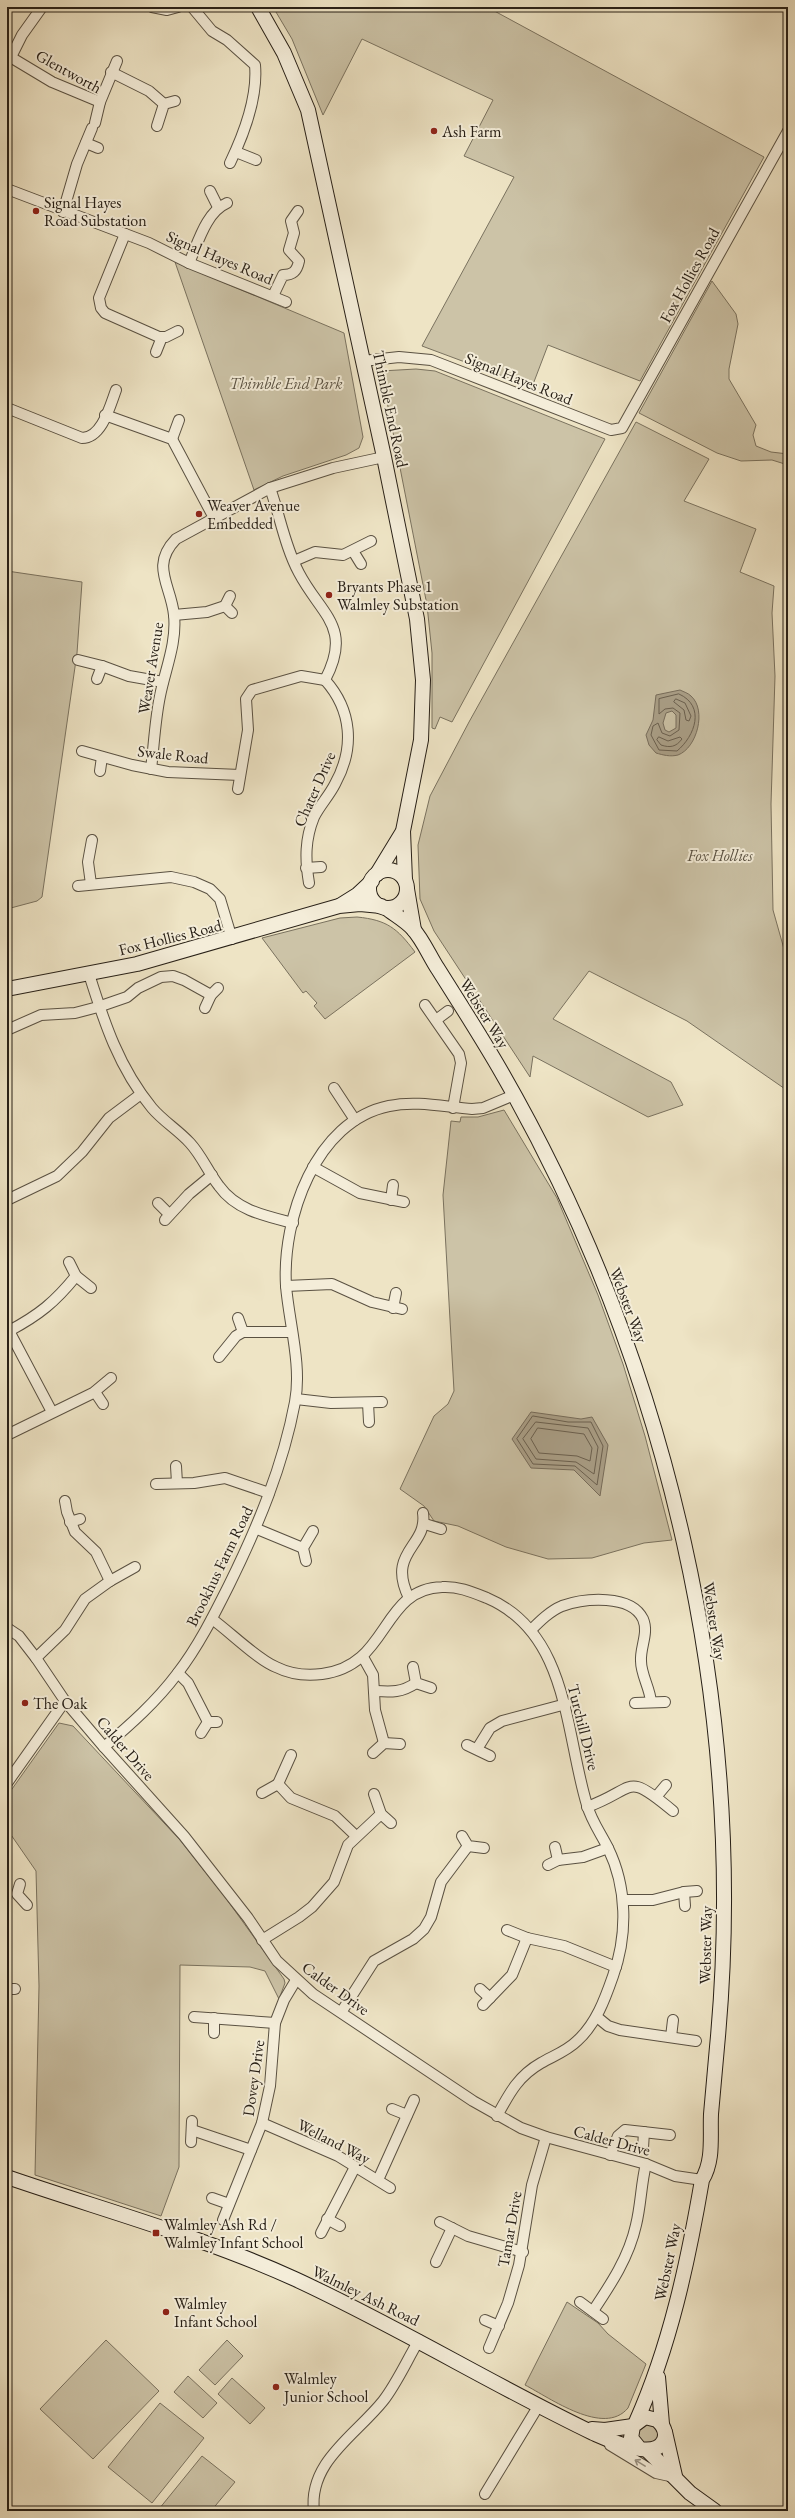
<svg xmlns="http://www.w3.org/2000/svg" width="795" height="2518" font-family="'EB Garamond',serif">
<rect width="100%" height="100%" fill="#eee4c5"/>
<filter id="stains"><feTurbulence type="fractalNoise" baseFrequency=".005" numOctaves="4"/><feColorMatrix values="0 0 0 0 .2 0 0 0 0 .09 0 0 0 0 .02 0 0 0 .5 -.17"/></filter>
<radialGradient id="worn" r=".72"><stop offset=".6" stop-color="#630" stop-opacity="0"/><stop offset="1" stop-color="#630" stop-opacity=".3"/></radialGradient>
<g fill="#ccc3a7" stroke="#7a725f">
<polygon points="273,7 487,7 764,157 640,381 548,345 532,387 422,346 514,177 464,156 493,100 362,39 323,115 292,39"/>
<polygon points="175,262 344,333 363,437 359,448 346,455 283,476 254,490"/>
<polygon points="712,281 736,314 738,324 729,369 729,379 756,425 753,435 756,446 771,452 788,454 788,465 772,460 741,461 717,453 639,413"/>
<polygon points="416,369 435,371 605,439 452,722 440,717 435,729 432,728 432,653 427,605 381,371"/>
<polygon points="636,422 709,459 684,501 756,529 740,572 774,586 772,613 775,676 771,804 773,910 784,949 788,949 788,1091 687,1021 589,971 553,1019 671,1082 683,1105 648,1117 533,1056 530,1077 434,931 420,899 418,845 430,796 469,722"/>
<polygon points="7,571 82,582 77,653 42,897 37,901 7,909"/>
<path d="M357,917C387,920 397,928 415,952L325,1019L314,1006L317,1003L306,991L303,993L262,938L340,918Z"/>
<polygon points="504,1110 557,1198 598,1295 623,1364 645,1436 672,1540 644,1543 592,1558 548,1559 506,1547 458,1526 434,1521 424,1506 400,1489 434,1416 448,1404 454,1391 443,1195 451,1121 460,1122 461,1117 478,1117"/>
<polygon points="59,1723 73,1726 180,1840 225,1897 284,1979 285,1983 279,1999 265,1971 250,1967 180,1965 179,2167 161,2216 35,2175 39,1986 36,1871 7,1829 7,1796"/>
<path d="M567,2302L598,2323L608,2334L646,2364L628,2408C604,2437 550,2398 525,2385Z"/>
<polygon points="106,2340 159,2391 93,2459 40,2409"/>
<polygon points="227,2340 243,2356 215,2385 199,2370"/>
<polygon points="188,2376 217,2403 203,2418 174,2392"/>
<polygon points="232,2378 265,2408 250,2424 218,2394"/>
<polygon points="160,2403 204,2438 152,2503 108,2467"/>
<circle cx="648" cy="2434" r="10"/>
<polygon points="202,2456 235,2482 211,2511 161,2511 159,2509"/>
</g>
<g fill="#aba18a" stroke="#776d5c" fill-rule="evenodd">
<path d="M680,690C684,692 688,693 691,696C707,710 697,748 678,755C670,757 663,755 656,753L649,745L646,735L653,720L656,695ZM672,711L676,715V728L669,732L665,730L663,723L666,713Z"/>
<polygon points="531,1412 581,1419 592,1417 608,1445 600,1496 574,1470 531,1468 512,1439"/>
</g>
<g fill="none" stroke-linecap="round" stroke-linejoin="round">
<g stroke="#6a6050" stroke-width="1">
<path d="M679,694C706,706 695,736 677,751L659,750L651,735L653,726L658,723L662,733L670,736L679,730L680,713L673,708L665,709L659,714V699Z"/>
<polygon points="676,699 685,703 691,716 689,721 686,720 684,710 674,702"/>
<path d="M659,737L668,741L680,737L682,739C676,747 670,748 661,745L657,740Z"/>
<polygon points="533,1416 568,1422 591,1422 603,1446 597,1485 575,1466 533,1464 517,1439"/>
<polygon points="536,1422 588,1428 598,1447 594,1474 576,1462 536,1459 523,1439"/>
<polygon points="538,1428 584,1434 592,1448 590,1461 577,1456 539,1453 531,1439"/>
</g>
<defs>
<g id="street">
<polyline points="152,7 167,10 178,7"/>
<path d="M192,7L212,31L227,40L255,65C258,98 244,134 230,163"/>
<polyline points="7,55 52,82 100,102"/>
<polyline points="11,57 22,35 42,7"/>
<polyline points="111,72 149,91 164,104"/>
<polyline points="95,123 100,102 117,61"/>
<polyline points="157,126 164,104 175,101"/>
<polyline points="86,143 98,148"/>
<polyline points="236,152 256,160"/>
<polyline points="7,189 149,243 189,263 286,302"/>
<polyline points="210,191 218,207"/>
<polyline points="63,212 77,164 92,128"/>
<polyline points="125,234 99,298 101,308 105,313 159,337 166,337 178,331"/>
<path d="M189,263C198,243 206,212 227,203"/>
<path d="M273,296L283,275C293,275 297,271 299,261L289,250L294,233L291,221L298,211"/>
<polyline points="156,352 162,337"/>
<polyline points="363,361 399,357 431,360 611,430 622,428 788,131"/>
<path d="M7,408L82,438C102,438 110,406 116,390"/>
<polyline points="105,415 172,439 214,518"/>
<polyline points="172,439 179,420"/>
<path d="M270,488C280,516 285,547 299,573C321,615 353,627 325,680"/>
<polyline points="353,551 361,564"/>
<polyline points="294,561 315,552 343,555 371,541"/>
<polyline points="230,596 225,606 232,613"/>
<polyline points="174,615 207,612 225,606"/>
<polyline points="78,660 102,666 97,679"/>
<polyline points="102,666 129,676 163,682"/>
<polyline points="82,751 132,765 168,772 240,775"/>
<path d="M151,769C154,745 155,720 160,696C165,670 177,643 174,615C171,585 150,566 176,539L270,488L333,468L384,457"/>
<polyline points="100,771 102,757"/>
<polyline points="238,789 248,730 246,699 252,690 301,676 325,680"/>
<polyline points="306,868 321,867"/>
<path d="M309,883C305,859 305,839 314,817C320,805 329,796 335,784C355,748 352,710 325,680"/>
<polyline points="91,884 88,862 92,840"/>
<polyline points="78,886 171,877 194,882 210,889 220,899 232,939"/>
<path d="M89,974C104,1022 119,1068 152,1108C163,1121 178,1130 190,1143C202,1156 208,1172 219,1186C236,1210 265,1216 293,1223"/>
<polyline points="425,1005 459,1054 461,1063 453,1108"/>
<polyline points="205,1008 211,995 218,988"/>
<polyline points="436,1020 448,1011"/>
<polyline points="7,1030 41,1015 75,1013 98,1007 127,997 138,988 161,977 173,976 184,980 211,995"/>
<polyline points="334,1088 355,1120"/>
<polyline points="313,1167 360,1193 404,1202"/>
<polyline points="7,1200 57,1176 82,1152 109,1118 141,1094"/>
<polyline points="391,1200 393,1185"/>
<polyline points="158,1203 169,1214"/>
<polyline points="165,1220 189,1194 212,1175"/>
<polyline points="69,1262 76,1276 91,1288"/>
<polyline points="286,1286 332,1284 372,1302 402,1309"/>
<polyline points="393,1308 396,1293"/>
<polyline points="238,1318 243,1332"/>
<polyline points="7,1327 52,1412"/>
<path d="M9,1331C39,1315 55,1302 76,1276"/>
<polyline points="219,1357 236,1336 243,1332 292,1332"/>
<polyline points="95,1392 103,1404"/>
<polyline points="296,1399 331,1403 382,1402"/>
<polyline points="368,1403 369,1422"/>
<polyline points="7,1435 93,1393 111,1378"/>
<polyline points="176,1466 177,1483"/>
<polyline points="156,1484 194,1483 225,1478 269,1493"/>
<polyline points="65,1501 67,1512 75,1532 96,1552 110,1581"/>
<polyline points="70,1522 80,1519"/>
<polyline points="425,1524 441,1529"/>
<polyline points="257,1529 303,1548"/>
<polyline points="306,1561 303,1548 313,1531"/>
<path d="M409,1598C386,1551 428,1547 423,1513"/>
<path d="M212,1619C230,1632 258,1660 276,1667C290,1674 306,1676 322,1674C390,1666 380,1589 442,1587C458,1586 472,1592 487,1598C569,1633 565,1733 587,1805C591,1820 601,1834 608,1848C627,1887 628,1934 613,1976C605,1999 596,2024 577,2041C567,2051 553,2056 541,2063C518,2076 509,2094 497,2116"/>
<polyline points="7,1628 19,1636 36,1658 65,1701 104,1747 184,1836 248,1918 277,1961 313,1994 473,2101 521,2128 546,2137 646,2164 675,2176 702,2180"/>
<path d="M531,1630C540,1621 550,1611 562,1606C585,1598 631,1594 643,1619C649,1633 640,1647 641,1661C641,1675 650,1688 651,1702"/>
<polyline points="363,1657 373,1675 375,1710 384,1743"/>
<polyline points="36,1658 65,1630 85,1599 110,1581 135,1567"/>
<polyline points="413,1667 416,1683 431,1688"/>
<polyline points="178,1673 188,1683 208,1722"/>
<path d="M374,1691C391,1692 401,1693 416,1683"/>
<polyline points="635,1703 665,1702"/>
<polyline points="201,1733 208,1722 217,1722"/>
<polyline points="467,1745 490,1756"/>
<path d="M104,1747C130,1725 156,1702 177,1674C198,1647 214,1615 229,1585C258,1526 283,1466 295,1402C302,1366 289,1322 286,1286C282,1219 315,1121 389,1106C416,1100 445,1107 472,1109L483,1108L514,1095"/>
<polyline points="477,1749 490,1728 502,1721 566,1704"/>
<polyline points="373,1753 384,1743 400,1744"/>
<polyline points="7,1783 65,1701"/>
<polyline points="278,1784 291,1755"/>
<polyline points="262,1793 278,1784 291,1798 335,1816 356,1836"/>
<polyline points="374,1794 381,1814 391,1823"/>
<polyline points="656,1797 666,1785"/>
<path d="M587,1807C637,1789 624,1770 673,1811"/>
<polyline points="462,1836 468,1846 484,1848"/>
<polyline points="555,1847 558,1860"/>
<polyline points="548,1865 558,1860 583,1857 608,1848"/>
<polyline points="20,1884 17,1894 27,1905"/>
<polyline points="684,1892 685,1906"/>
<polyline points="624,1900 653,1900 684,1892 697,1891"/>
<polyline points="507,1930 527,1938 564,1946 616,1967"/>
<polyline points="262,1940 299,1917 312,1907 334,1882 348,1845 381,1814"/>
<polyline points="7,1989 15,1989"/>
<polyline points="480,1989 490,1998"/>
<polyline points="483,2005 512,1975 527,1938"/>
<polyline points="342,2011 374,1961 413,1939 424,1929 431,1917 441,1882 468,1846"/>
<polyline points="194,2017 275,2023"/>
<polyline points="597,2017 608,2026 620,2030 696,2041"/>
<polyline points="214,2033 214,2018"/>
<polyline points="671,2037 673,2020"/>
<polyline points="392,2109 407,2115"/>
<polyline points="262,2123 338,2156 390,2188"/>
<polyline points="192,2130 251,2150"/>
<polyline points="191,2142 192,2121"/>
<polyline points="643,2148 644,2132"/>
<polyline points="610,2155 618,2136 625,2130 670,2135"/>
<polyline points="378,2180 414,2100"/>
<polyline points="212,2198 229,2204"/>
<polyline points="327,2219 340,2226"/>
<polyline points="223,2220 262,2123 270,2086 275,2023 284,2000 296,1980"/>
<polyline points="440,2222 468,2236 523,2252"/>
<polyline points="321,2233 355,2167"/>
<polyline points="436,2262 452,2228"/>
<polyline points="580,2302 603,2319"/>
<path d="M593,2311C611,2284 629,2257 636,2225C641,2205 641,2184 646,2164"/>
<polyline points="485,2320 499,2326"/>
<polyline points="489,2348 508,2303 519,2265 532,2185 546,2137"/>
<polyline points="610,2445 656,2473 674,2477"/>
<polyline points="485,2494 539,2405"/>
<path d="M314,2511C308,2462 356,2435 383,2401C397,2383 407,2360 419,2340"/>
</g>
<g id="secondary">
<polyline points="258,7 284,53 308,110 384,457 417,619 423,680 421,740 403,831 405,880"/>
<circle cx="388" cy="889" r="19"/>
<polyline points="377,874 402,833"/>
<polyline points="407,889 414,930"/>
<polyline points="341,905 357,895 372,881"/>
<path d="M386,908C395,915 406,921 413,929C423,940 430,957 438,969C460,1004 482,1038 502,1073C669,1364 749,1712 717,2047C715,2069 713,2092 711,2114C710,2137 714,2160 702,2180C688,2262 670,2346 636,2422"/>
<polyline points="7,989 137,964 339,906 360,904 381,906"/>
<path d="M7,2177C103,2210 203,2237 295,2279C397,2326 493,2385 593,2433C609,2440 655,2462 664,2440C667,2432 663,2425 657,2420L645,2417L633,2426L631,2438L640,2449"/>
<polyline points="658,2377 662,2424"/>
<polyline points="592,2429 605,2430 633,2426"/>
<polyline points="665,2432 675,2476"/>
<polyline points="648,2451 690,2493 715,2511"/>
</g>
</defs>
<use href="#street" stroke="#5a5142" stroke-width="12"/>
<use href="#secondary" stroke="#282017" stroke-width="16"/>
<use href="#street" stroke="#f4edd9" stroke-width="10"/>
<use href="#secondary" stroke="#f4edd9" stroke-width="14"/>
</g>
<defs><path id="oneway-shaft" d="M-6 0H5M1.5-3L5.5 0L1.5 3" fill="none" stroke-width="1.6" stroke-linecap="round" stroke-linejoin="round"/></defs>
<use stroke="#989182" href="#oneway-shaft" transform="translate(640 2463) rotate(-149)"/>
<g fill="#8f2418" stroke="#f4edd9" stroke-width="1.5">
<circle cx="434" cy="131" r="4"/>
<circle cx="36" cy="211" r="4"/>
<circle cx="199" cy="514" r="4"/>
<circle cx="329" cy="595" r="4"/>
<circle cx="25" cy="1703" r="4"/>
<rect x="152" y="2229" width="8" height="8" rx="2"/>
<circle cx="166" cy="2312" r="4"/>
<circle cx="276" cy="2387" r="4"/>
</g>
<g text-anchor="middle" stroke-width="4" stroke-linejoin="round" paint-order="stroke">
<g font-size="16" fill="#282017" stroke="#f4edd9">
<text transform="translate(69 71) rotate(29)" y="6">Glentworth</text>
<text transform="translate(220 257) rotate(23)" y="6">Signal Hayes Road</text>
<text transform="translate(689 275) rotate(-61)" y="6">Fox Hollies Road</text>
<text transform="translate(519 378) rotate(22)" y="6">Signal Hayes Road</text>
<text transform="translate(391 409) rotate(78)" y="6">Thimble End Road</text>
<text transform="translate(150 668) rotate(-81)" y="6">Weaver Avenue</text>
<text transform="translate(173 754) rotate(6)" y="6">Swale Road</text>
<text transform="translate(314 789) rotate(-66)" y="6">Chater Drive</text>
<text transform="translate(170 937) rotate(-14)" y="6">Fox Hollies Road</text>
<text transform="translate(485 1013) rotate(58)" y="6">Webster Way</text>
<text transform="translate(629 1305) rotate(69)" y="6">Webster Way</text>
<text transform="translate(219 1566) rotate(-64)" y="6">Brookhus Farm Road</text>
<text transform="translate(715 1621) rotate(81)" y="6">Webster Way</text>
<text transform="translate(584 1727) rotate(76)" y="6">Turchill Drive</text>
<text transform="translate(126 1748) rotate(49)" y="6">Calder Drive</text>
<text transform="translate(705 1945) rotate(-89)" y="6">Webster Way</text>
<text transform="translate(336 1988) rotate(36)" y="6">Calder Drive</text>
<text transform="translate(253 2078) rotate(-82)" y="6">Dovey Drive</text>
<text transform="translate(612 2140) rotate(15)" y="6">Calder Drive</text>
<text transform="translate(334 2141) rotate(27)" y="6">Welland Way</text>
<text transform="translate(509 2229) rotate(-80)" y="6">Tamar Drive</text>
<text transform="translate(667 2262) rotate(-78)" y="6">Webster Way</text>
<text transform="translate(366 2295) rotate(26)" y="6">Walmley Ash Road</text>
</g>
<g font-size="16" fill="#282017" stroke="#f4edd9" text-anchor="start">
<text x="442" y="137">Ash Farm</text>
<text x="44" y="208">Signal Hayes<tspan x="44" dy="18">Road Substation</tspan></text>
<text x="207" y="511">Weaver Avenue<tspan x="207" dy="18">Embedded</tspan></text>
<text x="337" y="592">Bryants Phase 1<tspan x="337" dy="18">Walmley Substation</tspan></text>
<text x="33" y="1709">The Oak</text>
<text x="164" y="2230">Walmley Ash Rd /<tspan x="164" dy="18">Walmley Infant School</tspan></text>
<text x="174" y="2309">Walmley<tspan x="174" dy="18">Infant School</tspan></text>
<text x="284" y="2384">Walmley<tspan x="284" dy="18">Junior School</tspan></text>
</g>
<g font-size="16" font-style="italic" fill="#595142" stroke="#f4edd9">
<text x="286" y="389">Thimble End Park</text>
<text x="720" y="861">Fox Hollies</text>
</g>
</g>
<rect width="795" height="2518" fill="none" stroke="#eee4c5" stroke-width="24"/>
<rect x="8" y="8" width="779" height="2502" fill="none" stroke="#282017" stroke-width="2"/>
<rect x="12" y="12" width="771" height="2494" fill="none" stroke="#282017"/>
<rect width="100%" height="100%" filter="url(#stains)"/>
<rect width="100%" height="100%" fill="url(#worn)"/>
</svg>
